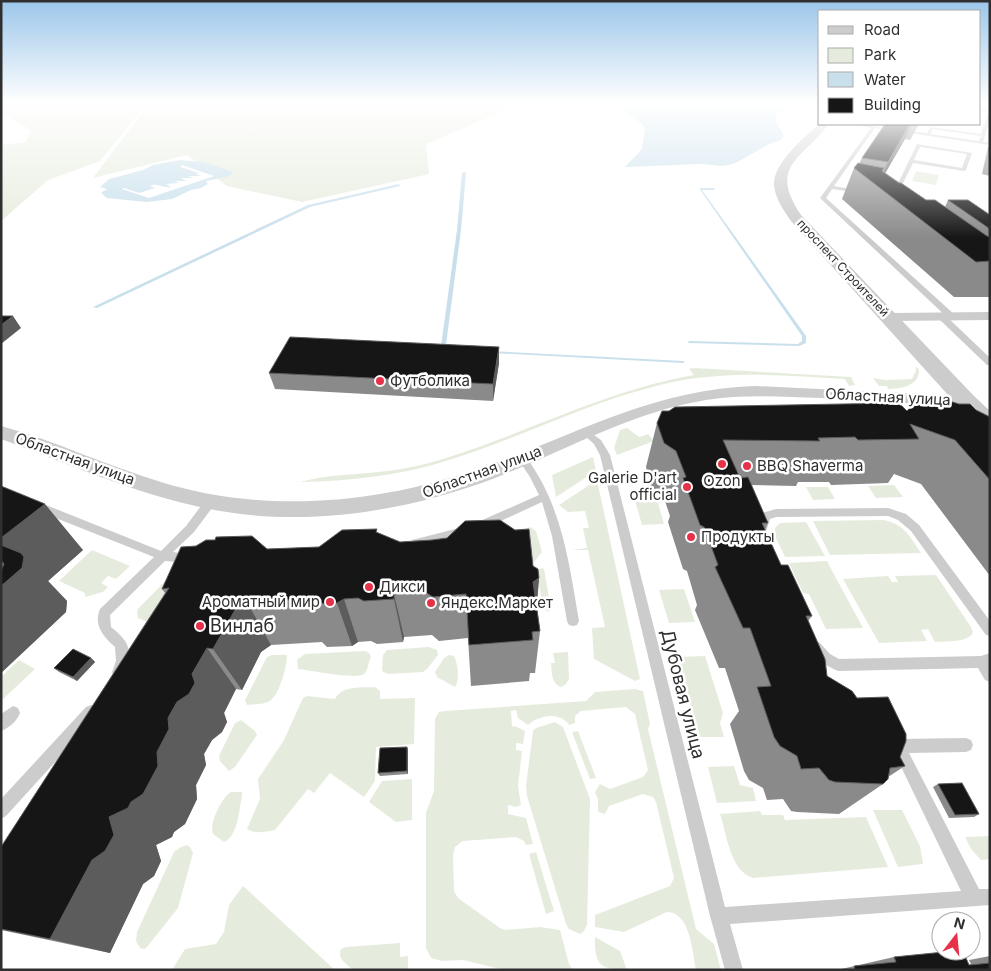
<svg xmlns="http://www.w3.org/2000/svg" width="991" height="971" font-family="Inter,sans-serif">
<rect width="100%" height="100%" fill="#fff"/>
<g fill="#e6ecdd">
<polygon points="1,102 148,102 100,161 48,180 1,221 1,145 26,142 31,130 1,113"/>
<polygon points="150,102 524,102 426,144 429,174 302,202 227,186 187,155 93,178"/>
<polygon points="916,171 939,175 936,185 912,181"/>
<path d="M916,366L919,370C919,386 901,389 888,389L887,386H879L873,378L885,380L912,379L916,371Z"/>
<path d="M694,368L851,377L855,385L849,386L845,379C783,375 720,370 660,385C586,403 518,439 446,461C398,476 350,481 300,482C328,474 358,475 387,471C406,469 427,464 446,458C529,432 607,390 694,375L689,369Z"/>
<polygon points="627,428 639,437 648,434 654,441 617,455 614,448 620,430"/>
<polygon points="593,457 596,471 556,497 552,475"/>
<polygon points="597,480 640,679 635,681 594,659 592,628 605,627 588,550 572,550 587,548 583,528 589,528 585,511 568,512 559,505"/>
<polygon points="894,485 903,497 876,498 868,486"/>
<polygon points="806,487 828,487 835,499 813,500"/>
<polygon points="656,496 664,524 642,525 634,497"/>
<path d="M883,520C904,524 909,535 921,553L830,555L813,521Z"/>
<polygon points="806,522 825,556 785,557 775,536 775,528 780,523"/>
<polygon points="530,527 536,531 542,552 532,565 496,542"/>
<polygon points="92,550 130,566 116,579 108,576 101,583 108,587 103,592 85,597 85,593 59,581"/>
<polygon points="827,561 830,567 863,628 826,629 809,594 803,593 789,563"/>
<polygon points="541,568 544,569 551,609 549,612 543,609 537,572"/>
<polygon points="172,574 157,626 138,618 137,612 138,609"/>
<path d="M936,575L971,627L973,632C969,643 946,641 935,642L928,629L921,630L927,641L879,643L843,579L888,576L892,582H898L895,576Z"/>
<polygon points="684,589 695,622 669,623 659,590"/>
<polygon points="429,647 437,650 438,655 427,669 423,672 388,674 382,671 383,655 387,650"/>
<path d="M364,651L368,652L371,656C369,661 368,670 364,674C356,680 310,670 298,669L297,660L305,654Z"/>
<path d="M568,652L569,679L566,684L561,687C551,683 552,673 551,663H555L553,653Z"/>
<path d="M272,655H287C287,666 280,693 271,700C265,705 254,704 247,705L245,700L267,657Z"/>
<path d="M449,655L454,656C458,664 460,679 455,687L437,677L435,672L444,658Z"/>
<polygon points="705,656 723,713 720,723 724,737 700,737 677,657"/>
<polygon points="19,660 35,669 1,701 1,677"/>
<path d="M375,687L380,691V699L415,698L414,744L376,747L375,781L364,797L330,773L314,793L308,789L275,830C266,832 254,834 247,829L260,799L258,779L284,740L303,698L307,696L335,699C342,685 361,688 375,687Z"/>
<path d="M635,689L643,691L650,724L648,729L696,929L714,944L721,970H696C692,952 691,913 667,912L624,932L595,927V915L670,886L674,878L656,802L653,797L643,794L609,806L605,814L598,812V799L595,792L600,784L610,789L643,777L648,770L635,714L626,707L581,711L575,716V723L569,725C560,711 539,715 528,725L518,718L516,710L511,711L512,726L517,727L525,731L523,744L516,743V750L522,751L518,786L521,805L516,807L508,805V814L526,818L533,844L526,845L524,841L516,837L463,841L460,843L455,847L453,855L454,891L458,898L500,928L505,930L540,927L560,930L569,964L573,970H504L463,960L442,961L431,958L426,948V813L434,791L435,719L439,712L445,711L586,701L595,692Z"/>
<polygon points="241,720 255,731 257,735 235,767 229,771 220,761 219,756 235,723"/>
<polygon points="555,722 563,727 590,799 587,925 584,931 580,934 569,929 566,924 527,796 526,786 533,731 536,728"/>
<polygon points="578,731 596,778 590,779 572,732"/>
<polygon points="734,766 740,785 753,788 756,801 717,803 708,767"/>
<polygon points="412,779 412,820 396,822 369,802 382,781"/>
<path d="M231,792H242V796C239,809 238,837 224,842L213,834C209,824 221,798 231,792Z"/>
<polygon points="873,810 902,810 920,846 923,864 898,867"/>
<path d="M760,811L762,815H783L785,820L866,817L888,867L753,878C730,871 727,835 720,814Z"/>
<polygon points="990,836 990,859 981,860 971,849 965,837"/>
<polygon points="187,845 190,847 193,853 178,908 147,947 145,949 140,948 136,941 137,932 174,852 181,847"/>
<polygon points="536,852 554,911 546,914 529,854"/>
<polygon points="243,886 335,970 172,970 185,949 216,944 224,932 229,905"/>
<path d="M595,937L620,951L627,970C600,970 594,964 595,937Z"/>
<path d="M400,943V957L408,956V970H353C346,963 337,959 341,949L346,947Z"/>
</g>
<g fill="#c9e0ec" fill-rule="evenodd">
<path d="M619,102H773L789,109L776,114V122L784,136L781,140C764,144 746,160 729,165C719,167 709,164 699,164C674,165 650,166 625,167L642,149L645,128C637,118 623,113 619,102Z"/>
<path d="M179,160L204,162L233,172L230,176L206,181L208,184L201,188L191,190L172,199L147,202L107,198L101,193L107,189L100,187L109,179L143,170L153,165ZM182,165L214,176L149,198L122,189L124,188L139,193L155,188L150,186C158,182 164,189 171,187L166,184L179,183L174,181H186L181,178H193L188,176H201L196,174L199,173L180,167Z"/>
</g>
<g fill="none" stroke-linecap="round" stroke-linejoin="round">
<g fill="#c9e0ec" fill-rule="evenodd">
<path d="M464,172L466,173L461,230L446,345H450L452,346C450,348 443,348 441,346L457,230L462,173Z"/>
<polygon points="399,184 400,186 310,207 97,308 93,307 308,205"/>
<polygon points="699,188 715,188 714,190 702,190 806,336 806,343 799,346 688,343 688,342 690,341 798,344 802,341 802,336"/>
<polygon points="490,351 683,361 685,362 683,363 492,353 490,353"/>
</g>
<g fill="#ccc" fill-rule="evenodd">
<path d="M980,109L990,110V119L983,142L990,143V145L875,128L834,186L861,191V193L832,189L826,198L955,315V319H949L820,198L871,128L852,124L927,133L931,127L981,134L988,112L980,111ZM932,129L981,136L979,141L931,134Z"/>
<path d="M917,144L972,153L966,170L964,171L913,163L897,195L892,196ZM920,147L967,154L962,168L914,160Z"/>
<polygon points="939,315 945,315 990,358 990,365 987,365 939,319"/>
<polygon points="587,430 601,440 610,455 725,907 961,891 891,746 893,741 898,739 966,738 971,740 973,745 971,750 966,752 909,753 979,889 990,889 990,905 730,924 743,970 725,970 710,916 600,455 594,444 582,433"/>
<path d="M523,456L526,457C562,505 569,563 579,621L577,625L573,626L569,625L567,621L552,536L542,502L488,527H480L479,524L480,521L539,495L530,477L518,459Z"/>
<path d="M211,497L215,498L216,501L215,504L194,532L173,552L192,555L194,558L192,561L188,563L165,561L110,615L111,627C116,631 122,636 125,641C132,650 128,667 124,676L119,678L114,676L112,672L116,661L115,647C104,637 93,626 100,609L154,557L38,511L37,508L38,505H46L161,551L186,526L207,498Z"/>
<polygon points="888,508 906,514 919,525 990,621 990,636 986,635 911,531 898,520 888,516 776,517 770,519 766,532 758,532 757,529 762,513 776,509"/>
<polygon points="463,527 467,528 468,531 467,534 416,547 412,546 411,543 412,540 416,539"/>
<path d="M816,641L820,643L830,654L839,659L981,656L990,653V682L985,680L978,668L838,671C826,666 815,659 810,647L812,643Z"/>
<polygon points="91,705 96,707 98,712 96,717 6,816 1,819 1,799 86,707"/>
<path d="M13,706L18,708L20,713C17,721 9,728 1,731V714Z"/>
</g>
<g fill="#ccc" fill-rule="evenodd">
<polygon points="990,312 990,320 889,321 884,320 882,317 884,314 889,313"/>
<path d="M755,386L966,396L972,397L975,401L972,405L966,406C918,404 869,401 821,398C783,397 744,394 706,400C631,412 565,451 495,478C403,513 297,529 200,507C131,492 67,463 1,439V426C56,441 107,466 161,482C264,514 377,504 478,469C576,436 647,390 755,386Z"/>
</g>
<path fill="#ccc" fill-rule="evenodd" d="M820,123L829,124C801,160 768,166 801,215L974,396L990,411V430L982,428L958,406L791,221C784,211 775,198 774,185C773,163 805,137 820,123Z"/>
</g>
<g fill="#8a8a8a">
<polygon points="885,124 919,124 910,140 905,139 885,173 926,200 945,207 948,200 990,215 990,297 954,297 842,199 854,168 859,164 862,158"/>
<polygon points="990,144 990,176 982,174 988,147"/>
<polygon points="499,363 493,401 275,389 269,373"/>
<polygon points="976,410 990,417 990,576 921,484 894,474 888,483 831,485 829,482 798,482 796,486 751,485 768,523 765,530 781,565 812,616 808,621 827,676 857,698 900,757 905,766 888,777 883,784 839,814 797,812 791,811 783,799 767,800 763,788 749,780 744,771 730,724 739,711 725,668 719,668 695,610 697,605 687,571 683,569 668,522 670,516 663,495 651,487 646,467 657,423 907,411"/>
<polygon points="1,486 83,550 48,581 67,601 66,612 1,673"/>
<polygon points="378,533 400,542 533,566 539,578 537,608 540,631 535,673 530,673 529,681 471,686 468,638 439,641 432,635 404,637 403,642 377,644 371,641 358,642 352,646 327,647 322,642 271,645 261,652 242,690 236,689 224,713 227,722 222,732 212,740 204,754 206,765 196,785 197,799 185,824 174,832 172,837 156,845 161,861 154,876 143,884 110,953 1,930 1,847 165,593 162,589 267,549 319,547"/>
<polygon points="91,658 95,662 77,681 59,672 54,668"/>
<polygon points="407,747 408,750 408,774 380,776 378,773"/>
<polygon points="938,784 979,814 974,817 949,818 933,787"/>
<polygon points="990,956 990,970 837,970 894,957 969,965 971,964 969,960"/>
</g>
<g fill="#5c5c5c">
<polygon points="910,124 912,124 905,139 878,186 877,186 888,162"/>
<polygon points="13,316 21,328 1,344 1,325"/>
<polygon points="499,347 499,363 493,401 493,384"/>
<polygon points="45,504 83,550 48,581 67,601 66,612 1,673 1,580 22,569 1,548 1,538"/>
<polygon points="539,578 535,622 533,582"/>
<polygon points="394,594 404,637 403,642 394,599"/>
<polygon points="344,599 358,642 352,646 337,603"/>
<polygon points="247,602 271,645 261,652 242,690 213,649 235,610"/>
<polygon points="207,648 236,689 224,713 227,722 222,732 212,740 204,754 206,765 196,785 197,799 185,824 174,832 172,837 156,845 161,861 154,876 143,884 110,953 50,939 109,817 131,802 157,752 168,718"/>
<polygon points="91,658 95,662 77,681 73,677"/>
<polygon points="407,747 408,750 408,774 407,771"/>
</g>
<g fill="#161616" stroke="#5c5c5c">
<polygon points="885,124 910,124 888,162 862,158"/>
<polygon points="858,163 884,168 882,171 899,183 901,183 926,200 935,200 987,236 990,237 990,261 976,262 854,168"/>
<polygon points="948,200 968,200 990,215 990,229"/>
<polygon points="1,316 13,316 1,325"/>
<polygon points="290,337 499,347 493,384 269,373"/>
<polygon points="917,400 946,400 959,404 970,404 976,410 990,417 990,480 955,440 910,424 919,439 858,440 855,437 818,438 820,441 723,440 740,478 748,477 768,523 762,523 781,565 788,565 812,616 806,616 825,659 827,676 852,691 857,698 888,697 906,734 906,741 900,757 905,766 890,768 888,779 883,784 835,782 829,780 819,768 801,769 797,756 780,746 774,737 757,687 771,686 750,628 743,628 715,567 718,565 704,527 700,525 683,478 686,477 676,451 664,443 657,423 662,411 669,411 675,407 899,403 907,411"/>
<polygon points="1,486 45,504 1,538"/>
<polygon points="500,520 515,530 529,529 533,566 538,569 539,578 533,582 540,631 532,632 533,640 469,645 466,594 433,597 425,592 394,594 394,599 364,601 358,598 344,599 337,603 309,604 303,599 247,602 235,610 213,649 207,648 192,674 195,683 189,694 177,702 168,718 169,729 157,752 158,766 143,794 131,802 128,808 109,817 114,835 105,851 92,860 50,939 1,929 1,847 169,588 162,589 181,547 196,546 206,540 215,540 216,537 252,536 267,549 319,547 342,530 377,529 376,532 400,542 432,540 447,538 465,521"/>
<polygon points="1,545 21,553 24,557 22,568 1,586 1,571 4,564 1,560"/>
<polygon points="73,649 91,658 73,677 54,668"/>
<polygon points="407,747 407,771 378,773 380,748"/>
<polygon points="962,783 979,814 955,815 938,784"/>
<polygon points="954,951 963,951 969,965 990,963 990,970 855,970 854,966 896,962 894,957"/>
</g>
<linearGradient id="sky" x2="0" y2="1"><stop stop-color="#9bc6ea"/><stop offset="0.43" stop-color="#fff"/><stop offset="1" stop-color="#fff" stop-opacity="0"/></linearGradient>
<rect width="991" height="238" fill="url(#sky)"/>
<g fill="#e63149" stroke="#fff" stroke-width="2">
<circle cx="380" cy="381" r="5"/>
<circle cx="722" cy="464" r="5"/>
<circle cx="747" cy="466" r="5"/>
<circle cx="687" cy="487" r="5"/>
<circle cx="691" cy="537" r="5"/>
<circle cx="369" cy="587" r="5"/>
<circle cx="330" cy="602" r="5"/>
<circle cx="431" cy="603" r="5"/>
<circle cx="200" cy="626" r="5"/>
</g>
<g text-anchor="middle" stroke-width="5" stroke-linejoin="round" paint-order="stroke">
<g font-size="12" fill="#2f2f2f" stroke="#fff">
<text transform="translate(843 268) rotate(47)" y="4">проспект Строителей</text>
</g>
<g font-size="15" fill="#2f2f2f" stroke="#fff" text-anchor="start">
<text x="390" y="386">Футболика</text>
<text x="757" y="471">BBQ Shaverma</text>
<text x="677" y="483" text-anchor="end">Galerie D'art<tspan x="677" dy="17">official</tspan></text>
<text x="722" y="486" text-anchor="middle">Ozon</text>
<text x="701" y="542">Продукты</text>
<text x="379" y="592">Дикси</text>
<text x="320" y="607" text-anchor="end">Ароматный мир</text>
<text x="441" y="608">Яндекс.Маркет</text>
</g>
<g font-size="15" fill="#2f2f2f" stroke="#fff">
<text transform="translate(888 397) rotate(3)" y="5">Областная улица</text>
<text transform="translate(75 459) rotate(20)" y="5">Областная улица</text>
<text transform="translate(482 472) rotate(-20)" y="5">Областная улица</text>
</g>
<g font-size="18" fill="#2f2f2f" stroke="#fff" text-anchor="start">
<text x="210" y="632">Винлаб</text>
</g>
<g font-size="18" fill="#2f2f2f" stroke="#fff">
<text transform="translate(683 694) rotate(76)" y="6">Дубовая улица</text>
</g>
</g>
<rect width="991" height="971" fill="none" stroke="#2f2f2f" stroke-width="5"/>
<rect x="818" y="10" width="162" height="115" fill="#ffffff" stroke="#acacac"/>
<rect x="828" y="26" width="25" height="8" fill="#cccccc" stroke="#acacac"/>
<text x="864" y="35" font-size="15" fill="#2f2f2f">Road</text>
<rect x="828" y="48" width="25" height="15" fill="#e6ecdd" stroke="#acacac"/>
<text x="864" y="60" font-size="15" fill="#2f2f2f">Park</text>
<rect x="828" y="72" width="25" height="15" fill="#c9e0ec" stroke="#acacac"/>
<text x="864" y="85" font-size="15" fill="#2f2f2f">Water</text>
<rect x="828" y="98" width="25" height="15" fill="#161616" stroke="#acacac"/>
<text x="864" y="110" font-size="15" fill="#2f2f2f">Building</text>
<g transform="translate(956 936) rotate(16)"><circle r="24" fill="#ffffff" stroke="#acacac"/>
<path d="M0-4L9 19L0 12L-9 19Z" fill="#e63149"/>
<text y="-8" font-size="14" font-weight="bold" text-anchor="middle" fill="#2f2f2f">N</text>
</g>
</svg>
